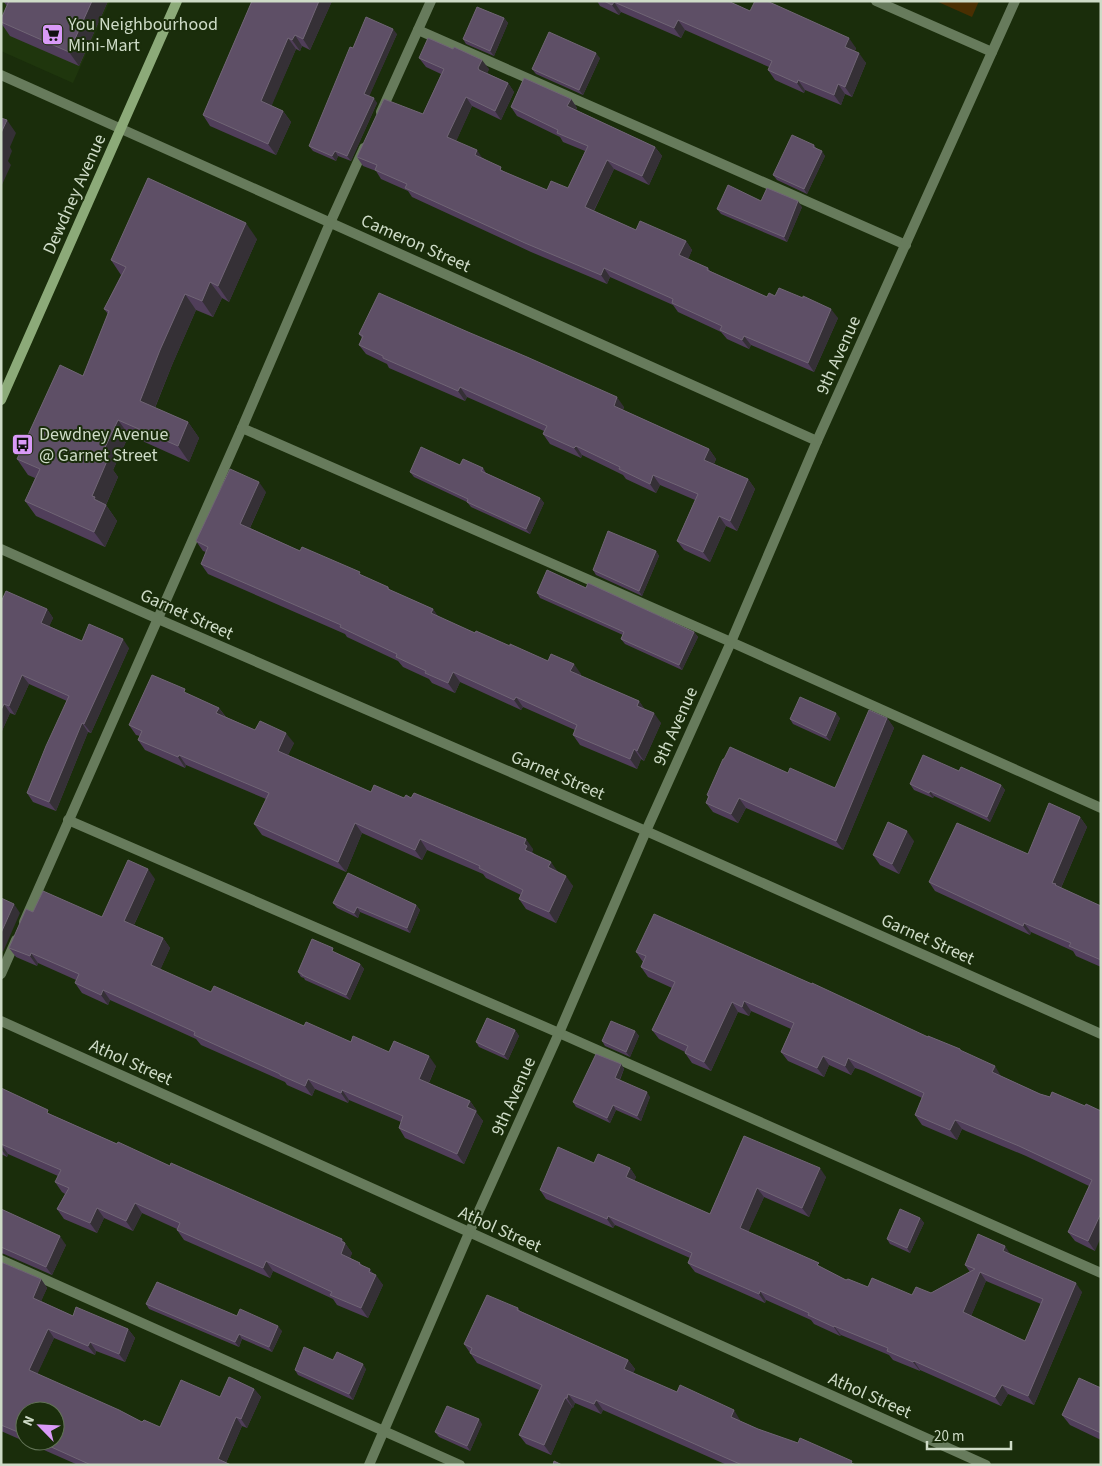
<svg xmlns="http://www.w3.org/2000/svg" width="1102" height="1466" font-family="'Source Sans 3',sans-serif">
<rect width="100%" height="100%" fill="#1a2d0b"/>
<polygon fill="#1f360d" points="1,1 110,1 73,83 1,51"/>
<polygon fill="#4a2f02" points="936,1 979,1 972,17"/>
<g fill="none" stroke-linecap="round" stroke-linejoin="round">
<g stroke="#677b5c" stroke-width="10">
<polyline points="418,30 906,245"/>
<polyline points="381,112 431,1"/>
<polyline points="242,428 731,642 1101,808"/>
<polyline points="68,820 559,1033 1101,1273"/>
<polyline points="24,922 242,428 330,223 364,148"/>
<polyline points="1,974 16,940"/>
<polyline points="1,1260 460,1465"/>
</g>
<g stroke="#677b5c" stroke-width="10">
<polyline points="876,1 992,52"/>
<polyline points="1,75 817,441"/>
<polyline points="1,549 158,619 646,831 1101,1034"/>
<polyline points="1,1021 986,1465"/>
<polyline points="369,1465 469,1233 559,1033 646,831 731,642 817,441 1015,1"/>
</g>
<polyline stroke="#8caa79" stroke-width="10" points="1,400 177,1"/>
</g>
<g fill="#503e5a" fill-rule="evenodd">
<polygon points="3,1 108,1 79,66 10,36 1,23 1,19 7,6"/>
<polygon points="252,1 332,1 310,50 302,46 300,51 296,49 271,106 283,111 291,122 276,155 210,126 203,115"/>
<polygon points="597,1 728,1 750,11 856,48 855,51 866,63 852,97 845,94 841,105 805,90 804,93 775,80 768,70 769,67 685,30 681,38 621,12 619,15 600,6"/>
<polygon points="504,18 508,23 494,56 466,44 463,39"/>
<polygon points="397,34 369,96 377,103 351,161 338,156 336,161 313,151 309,146 353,48"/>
<polygon points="419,58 489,69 487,73 508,83 514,92 501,120 472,106 456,141 505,172 547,190 568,188 585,151 563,142 560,137 517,116 511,107 571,99 577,108 576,110 655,147 662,156 649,185 614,169 594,211 636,230 686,241 692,250 688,259 708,268 710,271 767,297 775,296 838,318 814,372 751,345 749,349 727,339 721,332 678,312 673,305 610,277 607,284 531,252 412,197 408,191 381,179 376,171 363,166 357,157 423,114 441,74 426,67"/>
<polygon points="600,58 583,95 536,74 532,69"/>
<polygon points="814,145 816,148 825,156 807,194 777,180 773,175"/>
<polygon points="802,207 787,242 721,214 717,209"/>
<polygon points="257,239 229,302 222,298 213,317 196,310 172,365 155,408 188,422 199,438 189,462 129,435 113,470 118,477 106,505 117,521 105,547 36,516 25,501 35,478 28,475 17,459 83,376 108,314 104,309 121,275 111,260"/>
<polygon points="359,334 624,407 623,410 709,449 716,459 714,464 748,479 755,489 737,531 726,526 710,562 684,550 677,541 695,500 660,485 656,493 626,479 623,475 582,455 581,458 550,444 543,434 544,431 467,397 465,401 389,368 387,364 366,354 359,345 362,338"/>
<polygon points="460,465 483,468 486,473 540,498 544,503 530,534 471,507 467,502 414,477 410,472"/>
<polygon points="266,492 250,528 300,551 362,576 388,587 390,590 433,609 438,617 475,633 581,674 580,676 639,701 645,710 661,723 644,761 641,759 637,769 580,745 573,735 575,730 523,707 521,710 460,682 455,693 432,683 429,679 403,667 398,661 347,637 345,634 208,574 201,564 206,552 203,551 196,541"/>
<polygon points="656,551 659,556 642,596 596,575 593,570"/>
<polygon points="586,588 694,632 698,637 682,670 625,644 621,639 623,635 540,598 537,593"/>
<polygon points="1,602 47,609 53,618 49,626 82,641 129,648 91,733 88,732 56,811 33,802 27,793 67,701 29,684 15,715 10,713 1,733"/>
<polygon points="188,694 219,708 226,717 255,730 294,743 288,755 371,792 404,798 533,849 532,852 557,871 573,886 556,923 526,909 519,899 521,895 486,878 483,874 427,850 422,860 362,833 346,872 262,835 254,824 266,799 186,765 185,768 145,750 138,740 140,736 136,735 129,725"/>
<polygon points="840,718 830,741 793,724 790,719"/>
<polygon points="887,718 894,728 843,850 746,808 738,823 713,812 706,803 708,797 707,795 788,773 835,788"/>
<polygon points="959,771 1001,785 1005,790 990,822 934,796 933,798 914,790 910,784"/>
<polygon points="1080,817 1087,827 1061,888 1101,906 1101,967 1076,956 1073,951 1031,932 1030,935 935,891 929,882 1028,854"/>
<polygon points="914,841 899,874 880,865 873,855"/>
<polygon points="155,879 134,925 163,938 170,948 160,970 211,992 304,1026 351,1042 436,1066 429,1083 470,1101 477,1111 476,1112 483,1121 464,1164 405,1138 399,1128 401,1122 349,1100 348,1103 315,1089 312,1096 287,1085 285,1082 201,1045 196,1039 141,1014 110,1000 108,1005 82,993 75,983 76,980 38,963 37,966 16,957 9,948 33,912 102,917"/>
<polygon points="333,903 416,905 420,910 410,933 360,912 358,918 337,908"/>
<polygon points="636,952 928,1037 960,1049 961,1051 1001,1076 1040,1094 1101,1111 1095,1251 1075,1241 1068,1232 1089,1186 1026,1156 966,1131 962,1129 957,1140 922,1125 915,1115 922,1098 864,1071 855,1068 851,1075 829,1065 824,1077 788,1061 781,1052 791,1029 751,1011 749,1016 738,1012 711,1071 692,1063 685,1053 685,1052 659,1039 652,1030 672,988 648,977 641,967 643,962"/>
<polygon points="336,953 360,964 364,969 350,1000 305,980 304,978 301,977 298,972"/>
<polygon points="515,1030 519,1036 508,1060 479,1047 476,1042"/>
<polygon points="635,1031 639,1036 630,1057 605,1046 602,1041"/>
<polygon points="621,1064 624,1069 620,1080 650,1097 641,1121 616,1110 610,1123 576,1107 573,1102"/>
<polygon points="1,1088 52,1115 117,1144 170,1166 342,1239 352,1253 350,1258 360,1263 362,1265 373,1273 383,1285 368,1318 337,1305 333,1299 273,1271 270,1278 184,1240 177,1230 177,1229 142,1213 133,1231 104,1218 97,1233 64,1219 57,1209 65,1194 62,1192 55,1182 58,1176 8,1154 7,1157 1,1154"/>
<path d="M744,1136L826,1177L809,1217L764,1197L748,1232L846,1280L868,1287L912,1295L931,1293L970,1272L965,1265L1011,1255L1082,1292L1034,1405L1008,1394L1001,1406L920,1370V1371L893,1360L889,1355L841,1335L840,1336L814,1324L811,1320L766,1300L765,1303L695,1272L688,1263L690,1258L615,1225L613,1228L546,1199L540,1190L594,1163L630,1168L636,1177L634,1181L710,1214ZM986,1281L1041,1304L1025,1341L971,1316Z"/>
<polygon points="1,1209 66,1245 52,1275 4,1254 1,1253"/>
<polygon points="920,1218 924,1223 910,1253 890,1244 887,1239"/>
<path d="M1,1262L41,1279L47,1288L41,1301L73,1316L128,1329L135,1338L125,1362L96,1351L95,1355L54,1338L37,1374L142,1422L160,1427L220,1397L254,1389L261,1397L247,1428L242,1426L226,1463L231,1465H78L1,1431ZM25,1411L55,1441H25Z"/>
<polygon points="146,1304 237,1316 282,1331 272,1352 242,1339 239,1347 149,1309"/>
<polygon points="518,1308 520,1311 628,1360 635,1369 633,1373 740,1420 740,1421 758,1429 856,1465 727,1465 603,1410 601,1414 575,1403 573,1408 572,1407 551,1455 526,1444 519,1435 539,1390 477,1363 464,1344"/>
<polygon points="333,1360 366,1369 353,1400 298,1375 295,1370"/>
<polygon points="1101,1388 1101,1440 1070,1425 1062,1415"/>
<polygon points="482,1424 470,1451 439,1437 435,1432"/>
</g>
<g fill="#353036">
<polygon points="92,1 108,1 79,66 69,52"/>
<polygon points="319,1 332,1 310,50 303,39"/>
<polygon points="614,2 621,12 619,15 612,5"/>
<polygon points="504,18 508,23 494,56 490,51"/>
<polygon points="678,20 685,30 681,38 674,28"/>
<polygon points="393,29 397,34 368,99 364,94"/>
<polygon points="295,35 302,46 300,51 292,40"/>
<polygon points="288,38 296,49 269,112 261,101"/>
<polygon points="849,38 856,48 852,57 845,47"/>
<polygon points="596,53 600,58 583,95 579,90"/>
<polygon points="859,53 866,63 852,97 845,87"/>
<polygon points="482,60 489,69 485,78 478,68"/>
<polygon points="798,80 805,90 804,93 797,83"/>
<polygon points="508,83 514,92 501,120 495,111"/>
<polygon points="838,84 845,94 841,105 834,95"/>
<polygon points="466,97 472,106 454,146 447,137"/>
<polygon points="374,98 377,103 351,161 347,156"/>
<polygon points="571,99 577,108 574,116 567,106"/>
<polygon points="283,111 291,122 276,155 268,144"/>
<polygon points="7,120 16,133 10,147 12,151 8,161 11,165 1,187 1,133"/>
<polygon points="655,147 662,156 649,185 642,176"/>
<polygon points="477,150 483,159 475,155"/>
<polygon points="335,151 338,156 336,161 332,156"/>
<polygon points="822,151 825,156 807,194 804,189"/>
<polygon points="607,160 614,169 591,216 585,207"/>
<polygon points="798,201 802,207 787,242 784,237"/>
<polygon points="246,223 257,239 229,302 218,286"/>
<polygon points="686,241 692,250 686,264 679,255"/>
<polygon points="604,268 610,277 607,284 601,275"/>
<polygon points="210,282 222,298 213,317 202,301"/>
<polygon points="185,294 196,310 172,365 151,417 140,401 160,350"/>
<polygon points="831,309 838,318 814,372 808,363"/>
<polygon points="744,336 751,345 749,349 742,340"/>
<polygon points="460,387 467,397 465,401 458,391"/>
<polygon points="617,397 624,407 620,415 614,406"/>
<polygon points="118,420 129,435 113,470 118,477 104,509 106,505 117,521 105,547 94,532 92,496 100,458"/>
<polygon points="188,422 199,438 189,462 178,446"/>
<polygon points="576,446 582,455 581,458 574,448"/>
<polygon points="709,449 716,459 711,470 704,460"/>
<polygon points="653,475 660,485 656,493 650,484"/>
<polygon points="748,479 755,489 737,531 730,521"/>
<polygon points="259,482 266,492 247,534 240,524"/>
<polygon points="540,498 544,503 530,534 526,529"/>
<polygon points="719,516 726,526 710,562 703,552"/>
<polygon points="656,551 659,556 642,596 639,591"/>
<polygon points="47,609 53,618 47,631 41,623"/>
<polygon points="433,609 440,619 431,613"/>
<polygon points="694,632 698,637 682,670 679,665"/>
<polygon points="123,639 129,648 91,733 84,724"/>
<polygon points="574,664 581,674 577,682 570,671"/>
<polygon points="453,672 460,682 455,693 448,683"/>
<polygon points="22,675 29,684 15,715 9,706"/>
<polygon points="516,697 523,707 521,710 514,700"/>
<polygon points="639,701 646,711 637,706"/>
<polygon points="4,704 10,713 1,733 1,710"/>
<polygon points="219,708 226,718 216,713"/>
<polygon points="654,713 661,723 644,761 637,751"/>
<polygon points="836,713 840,718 830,741 826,736"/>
<polygon points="887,718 894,728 843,850 836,841"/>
<polygon points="82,723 88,732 56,811 49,802"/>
<polygon points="286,733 294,743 285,761 278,751"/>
<polygon points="634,749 641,759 637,769 630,759"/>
<polygon points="179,755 186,765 185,768 178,757"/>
<polygon points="1001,785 1005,790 990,822 987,817"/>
<polygon points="930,791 934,796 933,798 929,793"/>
<polygon points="739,798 746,808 738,823 731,814"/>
<polygon points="1080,817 1087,827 1060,890 1052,883"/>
<polygon points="355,823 362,833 346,872 338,862"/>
<polygon points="907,831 914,841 899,874 892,864"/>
<polygon points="420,839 427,850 422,860 415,850"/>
<polygon points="526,839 533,849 532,852 525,850 524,844"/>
<polygon points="551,862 558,872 548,867"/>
<polygon points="148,869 155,879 131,931 124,921"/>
<polygon points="566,876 573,886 556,923 549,912"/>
<polygon points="14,904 20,913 3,952 1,949 1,933"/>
<polygon points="416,905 420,910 410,933 407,928"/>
<polygon points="357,907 360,912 358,918 354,913"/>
<polygon points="1024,923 1031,932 1030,935 1023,926"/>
<polygon points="163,938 170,948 158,975 151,965"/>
<polygon points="31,953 38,963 37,966 30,956"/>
<polygon points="360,964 364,969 350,1000 346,995"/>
<polygon points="103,990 110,1000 108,1005 101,995"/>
<polygon points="744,1001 751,1011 749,1016 742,1007"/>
<polygon points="732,1002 738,1012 711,1071 704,1062"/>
<polygon points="515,1030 519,1036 508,1060 504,1055"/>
<polygon points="635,1031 639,1036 630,1057 626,1052"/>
<polygon points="429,1056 436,1066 426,1089 419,1079"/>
<polygon points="823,1056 829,1065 824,1077 817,1068"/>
<polygon points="848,1058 855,1068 851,1075 845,1066"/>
<polygon points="621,1064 624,1069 618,1083 615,1078"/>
<polygon points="995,1066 1001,1076 992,1072"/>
<polygon points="308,1079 315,1089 312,1096 305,1086"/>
<polygon points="342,1090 349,1100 348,1103 341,1093"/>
<polygon points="647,1092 650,1097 641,1121 637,1116"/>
<polygon points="470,1101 477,1111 476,1112 483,1121 464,1164 457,1154 467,1107"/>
<polygon points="613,1105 616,1110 610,1123 607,1118"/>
<polygon points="955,1120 962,1129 957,1140 950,1130"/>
<polygon points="1,1144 8,1154 7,1157 1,1149"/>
<polygon points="630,1168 636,1177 632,1186 626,1177"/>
<polygon points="820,1168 826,1177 809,1217 802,1208"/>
<polygon points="757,1188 764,1197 746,1237 740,1228"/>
<polygon points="135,1203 142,1213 133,1231 126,1221"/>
<polygon points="97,1208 104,1218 97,1233 90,1223"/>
<polygon points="1101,1213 1101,1237 1095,1251 1088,1241"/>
<polygon points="608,1216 615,1225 613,1228 607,1219"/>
<polygon points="920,1218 924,1223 910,1253 907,1248"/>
<polygon points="60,1236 66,1245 52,1275 46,1267"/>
<polygon points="342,1239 352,1253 348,1264 341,1254 341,1241"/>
<polygon points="1005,1246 1011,1255 1003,1251"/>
<polygon points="266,1261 273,1271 270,1278 263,1268"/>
<polygon points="370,1269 375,1276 376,1275 383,1285 368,1318 361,1308"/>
<polygon points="980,1272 986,1281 969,1321 963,1312"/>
<polygon points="41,1279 47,1288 39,1306 33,1298"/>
<polygon points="1076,1283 1082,1292 1034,1405 1028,1396"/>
<polygon points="760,1291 766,1300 765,1303 759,1294"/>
<polygon points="278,1326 282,1331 272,1352 269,1347"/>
<polygon points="834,1326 841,1335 840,1336 834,1327"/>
<polygon points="48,1329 54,1338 35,1379 29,1370"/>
<polygon points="128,1329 135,1338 125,1362 119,1354"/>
<polygon points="239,1334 242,1339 239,1347 235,1342"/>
<polygon points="90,1342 96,1351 95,1355 88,1346"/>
<polygon points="628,1360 635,1369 631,1379 624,1369"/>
<polygon points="914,1361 920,1370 920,1371 913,1362"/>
<polygon points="363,1364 366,1369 353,1400 349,1394"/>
<polygon points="1002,1385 1008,1394 1001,1406 995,1397"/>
<polygon points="254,1389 261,1397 247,1428 241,1419"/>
<polygon points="568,1394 575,1403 573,1408 567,1398"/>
<polygon points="565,1398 572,1407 551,1455 544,1445"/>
<polygon points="596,1400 603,1410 601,1414 594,1404"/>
<polygon points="734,1410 740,1420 738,1426 731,1417"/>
<polygon points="236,1417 242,1426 225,1465 218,1459"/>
<polygon points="479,1419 482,1424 470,1451 467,1446"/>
</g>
<g fill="#5e4f66" stroke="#706575" fill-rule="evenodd">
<polygon points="9,1 92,1 69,52 1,22 1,19"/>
<polygon points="252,1 319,1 303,39 295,35 292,40 288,38 261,101 283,111 268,144 203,115"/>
<polygon points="604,1 728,1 750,11 755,1 767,1 849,38 845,47 859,53 845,87 838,84 834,95 798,80 797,83 768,70 772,61 678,20 674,28 614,2 612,5"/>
<polygon points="477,7 504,18 490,51 463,39"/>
<polygon points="366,17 393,29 364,94 374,98 347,156 335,151 332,156 309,146 350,47 353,48"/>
<polygon points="549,32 596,53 579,90 532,69"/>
<polygon points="428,38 453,49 454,47 482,60 478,68 479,70 508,83 495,111 466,97 447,137 477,150 475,155 501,167 500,170 547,190 551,181 568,188 588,146 557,133 558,130 511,107 524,78 571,99 567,106 655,147 642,176 607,160 585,207 636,230 640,221 686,241 679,255 708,268 707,270 767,297 769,293 775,296 779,288 803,298 803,296 831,309 808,363 744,336 742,340 720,330 722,326 672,303 673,299 604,268 601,275 525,243 405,188 407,184 375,170 377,165 357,157 384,99 423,114 444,69 419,58"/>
<polygon points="1,118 7,120 1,133"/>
<polygon points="792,135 814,145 813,147 822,151 804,189 773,175"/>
<polygon points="148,178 246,223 218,286 210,282 202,301 185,294 160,350 140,401 188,422 178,446 118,420 100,458 107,461 92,496 95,497 94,499 106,505 94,532 25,501 40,469 17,459 60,365 83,376 109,311 104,309 126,267 111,260"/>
<polygon points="728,185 761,201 767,188 798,201 784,237 717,209"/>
<polygon points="379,293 468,332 527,357 617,397 614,406 709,449 704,460 748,479 730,521 719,516 703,552 677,541 698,494 653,475 650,484 619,469 620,467 576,446 574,448 543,434 547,426 460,387 458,391 383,358 383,356 359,345 363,336 359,334"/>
<polygon points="421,447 460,465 463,459 483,468 481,471 540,498 526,529 467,502 468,499 410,472"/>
<polygon points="230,469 259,482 240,524 300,551 302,547 360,572 359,574 388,587 388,589 433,609 431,613 475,633 476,631 510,646 510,644 548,661 551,654 574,664 570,671 639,701 637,706 654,713 637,751 634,749 630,759 573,735 577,725 516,697 514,700 453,672 448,683 425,673 426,671 396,657 397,654 340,627 341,625 201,564 208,547 196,541"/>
<polygon points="608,531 656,551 639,591 593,570"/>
<polygon points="547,570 586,588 588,583 694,632 679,665 621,639 624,632 537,593"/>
<polygon points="6,591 47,609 41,623 82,641 89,624 123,639 84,724 82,723 49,802 27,793 46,746 69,696 22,675 9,706 4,704 1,710 1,602"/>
<polygon points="152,675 185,689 184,692 219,708 216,713 255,730 260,721 286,733 278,751 371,792 374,785 404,798 406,795 411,798 414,793 526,839 524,844 527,846 525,850 551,862 548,867 566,876 549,912 519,899 523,890 479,868 480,866 420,839 415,850 355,823 338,862 254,824 269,793 179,755 178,757 138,740 142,731 129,725"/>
<polygon points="800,697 836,713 826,736 790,719"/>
<polygon points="869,710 887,718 836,841 739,798 731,814 706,803 709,796 707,795 723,759 724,759 730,747 788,773 790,768 835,788"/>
<polygon points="923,755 959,771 961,767 1001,785 987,817 930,791 929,793 910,784"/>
<polygon points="1049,803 1080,817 1052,883 1056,884 1055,885 1101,906 1101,960 1069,946 1071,943 1024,923 1023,926 929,882 957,823 1028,854"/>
<polygon points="888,822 907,831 892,864 873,855"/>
<polygon points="128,860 148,869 124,921 163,938 151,965 211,992 214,986 304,1026 306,1022 351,1042 353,1036 389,1052 394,1041 429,1056 419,1079 470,1101 467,1107 476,1111 457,1154 399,1128 403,1116 342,1090 341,1093 308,1079 305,1086 280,1075 280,1074 194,1035 195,1032 134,1004 103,990 101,995 75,983 79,974 31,953 30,956 9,948 26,909 33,912 43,891 102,917"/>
<polygon points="348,873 416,905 407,928 357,907 354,913 333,903"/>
<polygon points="1,898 14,904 1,933"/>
<polygon points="654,914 812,984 812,983 928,1037 928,1036 960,1049 960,1050 995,1066 992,1072 1040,1094 1050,1097 1052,1092 1085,1106 1086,1104 1101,1111 1101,1213 1088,1241 1068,1232 1092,1180 1019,1146 959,1121 955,1120 950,1130 915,1115 924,1093 857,1062 848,1058 845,1066 823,1056 817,1068 781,1052 794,1023 744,1001 742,1007 732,1002 704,1062 685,1053 688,1046 652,1030 675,982 641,967 646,956 636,952"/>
<polygon points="312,939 333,948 332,951 360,964 346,995 302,975 302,974 298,972"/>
<polygon points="487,1018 515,1030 504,1055 476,1042"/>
<polygon points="611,1021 635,1031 626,1052 602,1041"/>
<polygon points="596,1054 621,1064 615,1078 647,1092 637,1116 613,1105 607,1118 573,1102"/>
<polygon points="1,1088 48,1110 47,1113 117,1144 118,1142 170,1166 171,1163 342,1239 341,1241 345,1243 341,1254 360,1263 359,1264 370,1269 369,1272 376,1275 361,1308 330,1295 332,1292 266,1261 263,1268 177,1230 180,1223 135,1203 126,1221 97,1208 90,1223 57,1209 69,1188 55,1182 61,1170 1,1144"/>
<path d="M744,1136L820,1168L802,1208L757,1188L740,1228L819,1263L817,1265L846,1280L848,1279L868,1287L872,1278L912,1295L916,1287L931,1293L975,1269L965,1265L978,1234L1005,1246L1003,1251L1076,1283L1028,1396L1002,1385L995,1397L914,1361L913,1362L887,1351L888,1348L834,1326V1327L808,1315L809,1313L760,1291L759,1294L688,1263L692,1253L608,1216L607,1219L540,1190L558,1147L594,1163L598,1154L630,1168L626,1177L710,1214ZM980,1272L1043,1299L1025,1341L963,1312Z"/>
<polygon points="1,1209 60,1236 46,1267 1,1247"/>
<polygon points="900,1209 920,1218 907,1248 887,1239"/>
<polygon points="1,1262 41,1279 33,1298 73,1316 76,1307 128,1329 119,1354 90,1342 88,1346 48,1329 29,1370 119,1410 142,1422 144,1420 160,1427 181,1380 220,1397 229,1377 254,1389 241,1419 236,1417 218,1459 231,1465 91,1465 38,1441 55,1441 55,1411 25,1411 25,1435 1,1425"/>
<polygon points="157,1282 237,1316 240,1309 278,1326 269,1347 239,1334 235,1342 146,1304"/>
<polygon points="487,1295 518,1308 517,1310 628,1360 624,1369 677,1392 680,1385 734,1410 731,1417 758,1429 798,1443 800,1438 852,1461 851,1463 856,1465 742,1465 596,1400 594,1404 568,1394 567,1398 565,1398 544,1445 519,1435 542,1385 470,1353 472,1348 464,1344"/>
<polygon points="304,1347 333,1360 337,1352 363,1364 349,1394 295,1370"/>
<polygon points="1079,1378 1101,1388 1101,1433 1062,1415"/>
<polygon points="447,1406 479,1419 467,1446 435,1432"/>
<polygon points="554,1461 562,1465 553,1465"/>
</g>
<defs>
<symbol id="supermarket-square" viewBox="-11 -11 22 22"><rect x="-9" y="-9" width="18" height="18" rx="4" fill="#d99af7" stroke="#1a2d0b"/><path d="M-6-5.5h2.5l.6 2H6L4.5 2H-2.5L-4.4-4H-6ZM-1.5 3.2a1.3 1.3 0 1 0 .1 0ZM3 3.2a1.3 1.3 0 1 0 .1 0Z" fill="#111"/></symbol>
<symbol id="bus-square" viewBox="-11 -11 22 22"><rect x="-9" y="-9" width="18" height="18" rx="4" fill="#d99af7" stroke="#1a2d0b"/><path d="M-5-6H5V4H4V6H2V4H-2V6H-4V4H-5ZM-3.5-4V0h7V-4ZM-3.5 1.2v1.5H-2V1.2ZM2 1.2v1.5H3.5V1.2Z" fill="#111"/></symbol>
</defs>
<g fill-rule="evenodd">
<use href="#supermarket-square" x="40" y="22" width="25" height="25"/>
<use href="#bus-square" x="10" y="432" width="25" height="25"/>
</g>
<g text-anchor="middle" stroke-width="4" stroke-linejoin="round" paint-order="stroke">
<g font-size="18" fill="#cedbc7" stroke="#1a2d0b" text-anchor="start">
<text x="68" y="30">You Neighbourhood<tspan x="68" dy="21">Mini-Mart</tspan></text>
<text x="39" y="440">Dewdney Avenue<tspan x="39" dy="21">@ Garnet Street</tspan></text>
</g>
<g font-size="18" fill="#cedbc7" stroke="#1a2d0b">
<text transform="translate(74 194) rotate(-66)" y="6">Dewdney Avenue</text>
<text transform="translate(416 243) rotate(24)" y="6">Cameron Street</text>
<text transform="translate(838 355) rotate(-66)" y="6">9th Avenue</text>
<text transform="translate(187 614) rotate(24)" y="6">Garnet Street</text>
<text transform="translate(675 726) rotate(-66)" y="6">9th Avenue</text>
<text transform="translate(558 775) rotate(23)" y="6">Garnet Street</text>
<text transform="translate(928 939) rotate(24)" y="6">Garnet Street</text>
<text transform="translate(131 1062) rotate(24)" y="6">Athol Street</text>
<text transform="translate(513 1096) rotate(-66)" y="6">9th Avenue</text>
<text transform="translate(500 1229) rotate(24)" y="6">Athol Street</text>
<text transform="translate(870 1395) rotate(24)" y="6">Athol Street</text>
</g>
</g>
<rect width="1102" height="1466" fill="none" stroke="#cedbc7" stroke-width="5"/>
<g transform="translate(40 1426) rotate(294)"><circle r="24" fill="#1a2d0b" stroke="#627356"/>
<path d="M0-4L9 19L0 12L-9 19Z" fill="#d99af7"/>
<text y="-8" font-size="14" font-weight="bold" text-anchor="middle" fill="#cedbc7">N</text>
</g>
<path d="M927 1441v8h84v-8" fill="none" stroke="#cedbc7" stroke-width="2.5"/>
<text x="934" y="1441" font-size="15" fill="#cedbc7" stroke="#1a2d0b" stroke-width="4" paint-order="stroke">20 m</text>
</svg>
